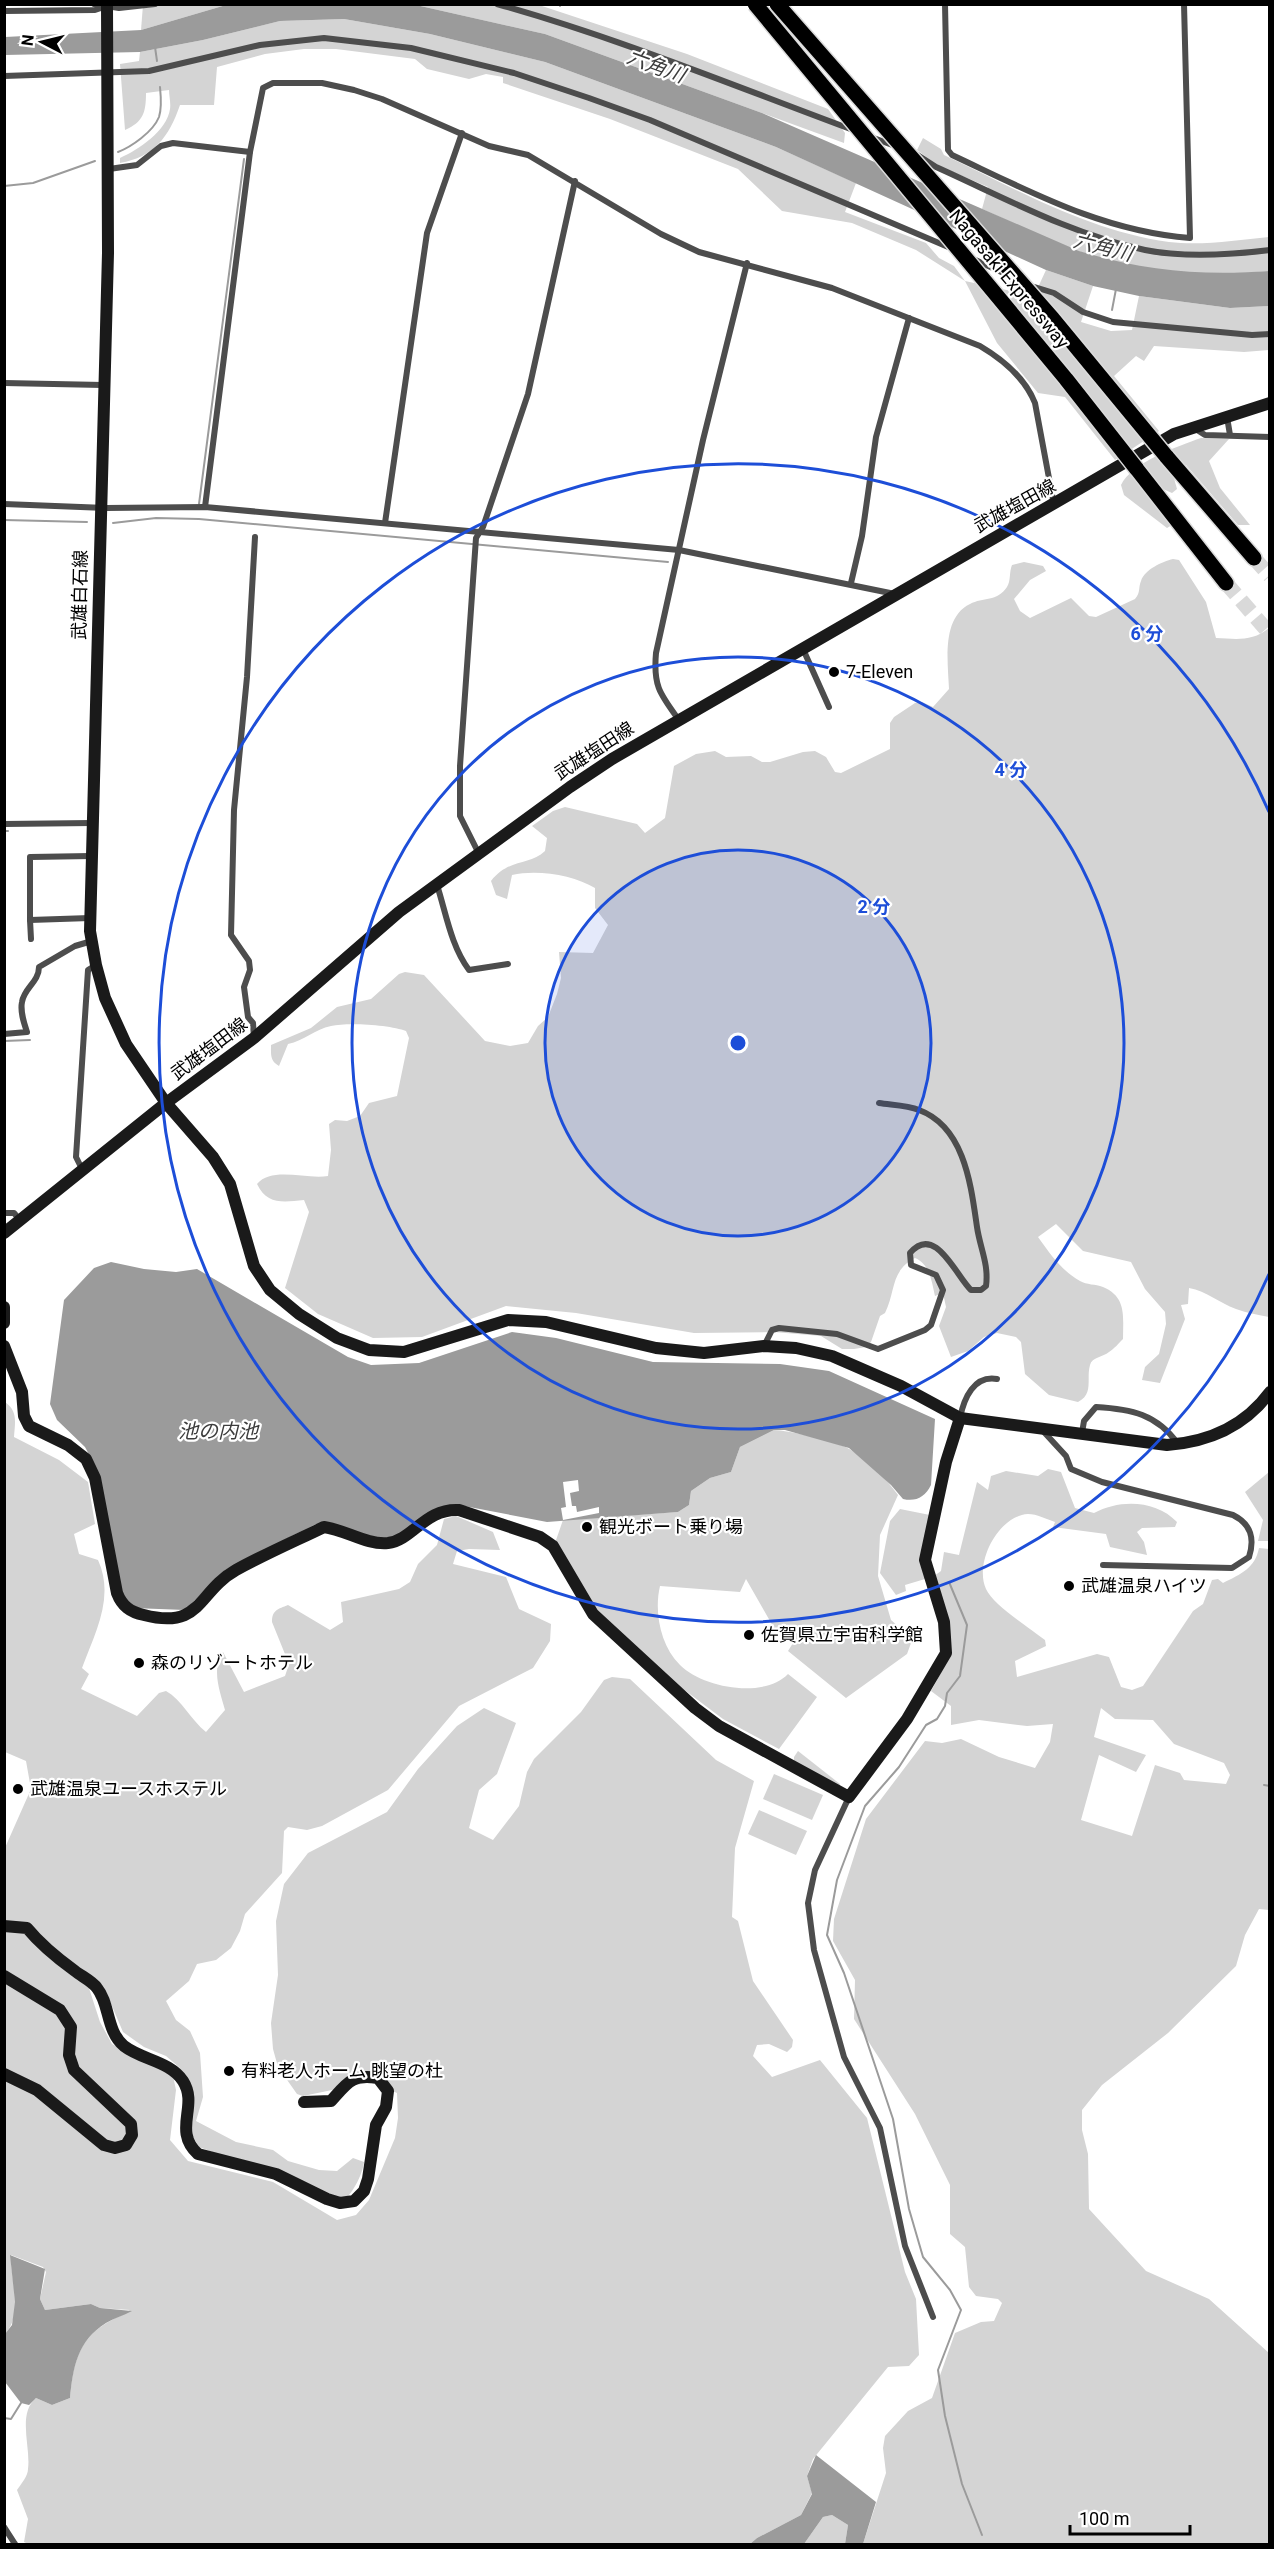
<svg xmlns="http://www.w3.org/2000/svg" width="1274" height="2549" font-family="Roboto,'Noto Sans JP',sans-serif">
<rect width="100%" height="100%" fill="#fff"/>
<g fill="#d4d4d4" fill-rule="evenodd">
<polygon points="536,4 687,54 828,109 845,133 844,143 545,34 416,5"/>
<polygon points="143,5 226,5 141,30"/>
<path d="M344,19L430,34L545,62L776,147L856,183L845,212L926,243L939,258L954,266L965,281L1034,296L1046,270L1093,286L1081,322L1111,331L1132,330L1139,296L1230,308L1269,306V350L1244,352L1154,346L1144,361L1136,356L1114,376L1159,431L1115,460L1065,397L1038,393L997,343L965,281L916,250L852,223L782,211L738,169L610,119L503,83V77L486,74L469,79L427,69L415,59L336,49H304L265,54L217,67L214,105H180C169,137 154,157 120,163V158C138,150 167,131 170,109C171,103 169,96 169,90L146,93C146,113 143,122 125,130L120,64L139,61L140,52L203,40L280,21Z"/>
<path d="M923,138L941,149L944,155C1016,189 1089,231 1169,242C1202,246 1237,240 1269,237V271C1221,275 1170,276 1123,265C1074,253 1028,229 982,209L988,187L937,165L917,150Z"/>
<path d="M1201,438L1229,439L1209,461L1220,488L1250,525H1238L1186,465L1177,464L1172,471L1177,489L1172,493L1149,483L1172,525L1167,528L1124,495L1121,485C1131,463 1178,446 1201,438Z"/>
<path d="M1173,559L1179,560L1206,602L1216,638C1236,639 1252,642 1269,628V1317C1259,1315 1247,1313 1236,1309C1219,1303 1207,1291 1189,1288L1188,1304L1181,1305L1185,1319L1160,1383L1142,1380L1145,1367L1159,1354L1166,1324L1165,1312L1145,1289L1131,1262L1083,1251L1056,1224L1038,1237C1051,1255 1061,1270 1080,1281C1087,1285 1095,1284 1103,1287C1127,1297 1123,1317 1123,1339C1119,1343 1114,1349 1109,1352C1103,1357 1092,1357 1090,1365C1086,1379 1094,1394 1078,1402L1049,1395L1025,1374L1021,1342L1016,1337L997,1333L984,1337L968,1351L951,1357L939,1326L946,1307L943,1293L935,1296C932,1283 930,1264 915,1258C890,1271 896,1291 885,1313L880,1316L871,1342L866,1347L854,1349H842L821,1336L774,1332L694,1333L576,1313L506,1306L422,1337L373,1338L318,1314L285,1288L309,1212L304,1200C283,1202 267,1205 257,1184C272,1166 307,1180 328,1176L331,1150L329,1124L335,1120L347,1121L360,1116L369,1103L397,1096L409,1038L406,1031C391,1025 348,1022 331,1026C315,1029 304,1041 288,1044L279,1066C270,1061 271,1055 271,1045L311,1028L337,1007L371,999L399,974L405,972L424,975L485,1041L510,1046L528,1043L538,1026L548,1017L557,994L561,978L559,952L593,953L608,925L595,908V888C574,875 537,869 512,875L507,899L496,895L491,881C509,858 529,866 545,851L547,838L532,826L553,811L565,807L637,824L645,833L665,818L674,766L696,754L715,751L726,757L751,756L762,762H770L803,752L815,751L826,757L835,772L841,773L890,749V723L894,717L915,703L922,702L933,707L949,689C948,663 941,618 970,604C983,597 997,602 1007,587C1011,581 1009,572 1012,565L1024,562L1043,566L1046,571L1030,580L1014,599L1020,611L1030,618L1071,598L1089,616L1096,617L1135,599C1141,592 1138,588 1141,581C1145,569 1162,562 1173,559Z"/>
<path d="M5,1402C18,1411 15,1422 14,1437L59,1460L88,1482L95,1524L74,1534L79,1554L98,1560C115,1597 95,1633 82,1668L89,1674L81,1689L137,1716L159,1693L166,1691C182,1700 191,1720 206,1732L225,1710C220,1691 211,1670 223,1652L244,1692L285,1676L289,1664L272,1622C272,1610 278,1609 288,1605L330,1630L343,1622L341,1602L399,1589L410,1582L418,1564L437,1545L444,1519L456,1516L493,1532L500,1550L469,1549L457,1551L453,1564L506,1577L519,1609L551,1624L550,1641L533,1668L459,1706L388,1790L322,1826L307,1830L288,1827L284,1831L282,1873L245,1914L240,1931L231,1948L216,1960L197,1964L189,1981L166,2001L176,2020L190,2031L200,2053L203,2097L196,2121L236,2142L273,2150L288,2161L319,2170L337,2171L353,2158L364,2162C363,2173 353,2193 345,2199L333,2197L199,2147L189,2130L186,2086L180,2068L166,2056L144,2047L123,2032L106,1992L88,1985L100,2022L112,2044L173,2076L176,2090L170,2140L188,2161L273,2182L337,2220L356,2215L369,2200L395,2138L398,2118L397,2093L377,2084L366,2083L303,2096L297,2094L278,2067L273,2049L271,2023L278,1975L276,1921L284,1884L308,1853L387,1812L418,1769L457,1726L484,1708L516,1723L497,1774L479,1790L469,1828L493,1840L519,1806L527,1772L534,1759L581,1712L604,1680L612,1677L630,1679L716,1760L754,1781L735,1848L732,1917L738,1921L753,1981L793,2040L792,2047L787,2052L769,2044L757,2045L753,2056L772,2077L820,2060L867,2118L905,2272L916,2299L919,2355L909,2366L888,2367L813,2459L807,2476L812,2493L801,2515L757,2538L750,2544H28L24,2542L28,2519L17,2490C21,2484 28,2476 28,2469C31,2447 17,2414 36,2398L52,2405L70,2398C73,2368 76,2342 105,2324C114,2318 122,2316 130,2310L100,2308L91,2304L45,2310L40,2299L46,2272L43,2267L11,2255C10,2279 24,2314 5,2334L4,1850L31,1789L26,1761L5,1752Z"/>
<path d="M774,1430C787,1430 840,1442 851,1450C868,1461 886,1478 898,1495L880,1535L878,1576L891,1620L907,1634L911,1643L907,1654L846,1698L788,1651L793,1643L792,1635L784,1629L774,1628L746,1579L740,1592L660,1586C654,1611 660,1645 680,1665C703,1688 764,1699 788,1674L817,1697L779,1749L723,1719L638,1655L595,1612L555,1543L563,1520L678,1512L689,1505L691,1491L710,1478L731,1472L740,1447Z"/>
<path d="M1048,1469L1061,1472L1075,1508L1094,1513C1120,1499 1156,1500 1177,1522L1175,1527L1142,1528L1137,1532L1144,1542L1147,1555L1110,1547L1106,1534L1053,1527L1055,1522C1046,1519 1037,1514 1028,1514C998,1516 974,1563 986,1589C993,1605 1030,1628 1045,1640L1046,1646L1015,1661L1017,1677L1097,1654L1109,1657L1121,1687L1132,1690L1143,1686L1193,1611L1203,1604L1212,1580L1218,1579L1223,1583C1241,1574 1255,1568 1259,1548L1269,1549V1910L1259,1909L1245,1935L1236,1966L1168,2033L1102,2085L1082,2110V2130L1088,2154L1089,2209L1146,2271L1209,2299L1269,2353V2544H863L886,2473L883,2448L885,2436L908,2411L932,2398L955,2333L981,2322L994,2321L1002,2303L998,2299L976,2296L969,2287L965,2247L950,2234V2185L915,2114L854,2019L855,1980L833,1941L834,1919L866,1819L925,1741L942,1743L961,1739L999,1757L1035,1768L1050,1742L1053,1724L1027,1726L979,1720L951,1725V1706L931,1691C961,1640 950,1629 934,1576L941,1571L944,1552L959,1555L977,1482L988,1490L991,1476L1006,1471L1038,1476ZM1101,1708L1115,1719L1153,1720L1174,1744L1224,1763L1230,1775L1226,1784L1184,1780L1180,1773L1155,1765L1132,1836L1081,1820L1099,1755L1136,1772L1146,1755L1094,1737Z"/>
<polygon points="1269,1472 1269,1541 1258,1541 1263,1520 1245,1492"/>
<polygon points="900,1509 930,1515 925,1579 905,1585 906,1591 896,1595 880,1573 890,1521"/>
<polygon points="798,1751 840,1784 839,1787 794,1763 794,1757"/>
<polygon points="774,1774 823,1795 812,1820 763,1799"/>
<polygon points="759,1810 807,1831 796,1855 748,1834"/>
<polygon points="832,2515 848,2525 845,2544 804,2544 823,2517"/>
</g>
<g fill="#9b9b9b">
<path d="M226,5H416L545,34L762,113L1079,251C1144,271 1202,276 1269,271V306L1230,308L1139,296L1093,286L1046,270L776,147L545,62L430,34L344,19L280,21L203,40L140,52L5,55V37L141,30Z"/>
<path d="M111,1262L144,1269L176,1272L197,1269L348,1357L371,1365L419,1363L512,1332L556,1338L653,1362L780,1364L829,1371L935,1419L931,1485C925,1497 916,1502 903,1499L891,1485L849,1448L785,1430H774L740,1447L731,1472L710,1478L691,1491L689,1505L678,1512L547,1522L464,1506L395,1538L385,1539L316,1524L225,1570L185,1610L133,1608L123,1598L94,1464L85,1447L57,1420L50,1404L64,1300L94,1268Z"/>
<path d="M10,2255L45,2269L40,2299L45,2310L91,2304L100,2308L132,2311C123,2316 114,2318 106,2323C77,2341 73,2368 70,2398L52,2405L36,2398L29,2405L21,2403L5,2382V2334L12,2325L15,2302Z"/>
<polygon points="816,2455 876,2502 863,2544 845,2544 848,2525 832,2515 823,2517 804,2544 750,2544 757,2538 801,2515 812,2494 807,2476"/>
</g>
<polygon fill="#fff" points="578,1480 579,1491 570,1493 572,1506 576,1506 577,1512 599,1507 599,1513 563,1520 561,1508 566,1507 563,1482"/>
<g fill="none" stroke-linecap="round" stroke-linejoin="round">
<g stroke="#9b9b9b" stroke-width="2">
<polyline points="560,6 560,4"/>
<polyline points="155,47 157,61"/>
<path d="M118,152C131,147 153,132 159,117C162,108 161,97 160,87"/>
<polyline points="4,186 33,183 95,161"/>
<polyline points="1112,310 1116,289"/>
<polyline points="199,504 244,159"/>
<polyline points="4,520 87,522"/>
<polyline points="113,523 156,518 199,519 668,562"/>
<polyline points="4,831 8,831"/>
<polyline points="4,1041 30,1040"/>
<polyline points="949,1582 967,1625 960,1676 947,1693 945,1706 937,1719 926,1725 899,1767 865,1806 837,1880 827,1935 844,1973 893,2119 909,2209 923,2257 950,2290 961,2310 938,2370 945,2416 962,2484 982,2535"/>
<polyline points="1264,1785 1270,1786"/>
<polyline points="4,2418 11,2419 21,2403"/>
</g>
<g stroke="#d9d9d9" stroke-width="15" stroke-dasharray="15 8" stroke-linecap="butt">
<polyline points="1254,558 1270,576"/>
<polyline points="1226,583 1270,634"/>
</g>
<defs>
<g id="highway">
<polyline points="1166,456 1254,558"/>
<polyline points="1136,468 1226,583"/>
</g>
</defs>
<use href="#highway" stroke="#dbdbdb" stroke-width="18"/>
<g stroke="#4d4d4d" stroke-width="6">
<polyline points="94,4 119,8 155,4"/>
<path d="M497,4C619,38 737,87 856,131"/>
<path d="M945,4L948,150L952,155C1031,192 1102,231 1190,238L1184,4"/>
<polyline points="4,11 95,10 107,6"/>
<polyline points="4,76 149,71 260,45 324,38 411,48 514,73 589,98 650,120 953,249"/>
<polyline points="871,137 895,146"/>
<path d="M916,154L936,167C1003,197 1072,235 1145,250C1185,258 1229,255 1270,250"/>
<path d="M109,169L137,165L161,146L173,143L250,152L263,88L273,83H322L354,90L382,99L489,146L528,155L661,234L699,252L832,288L980,346C1002,359 1025,378 1035,403L1054,505"/>
<polyline points="971,258 1008,275"/>
<polyline points="1028,285 1054,293 1083,312 1113,322 1252,335 1270,334"/>
<polyline points="4,383 103,385"/>
<polyline points="1227,417 1230,435"/>
<polyline points="1194,428 1205,435 1270,437"/>
<polyline points="4,504 106,508 205,507 679,550 895,594"/>
<polyline points="205,507 250,152"/>
<polyline points="385,523 427,233 462,133"/>
<polyline points="851,583 862,536 876,437 909,318"/>
<polyline points="803,649 829,707"/>
<path d="M679,720C660,694 653,686 656,653L703,440L747,263"/>
<polyline points="4,824 92,823"/>
<polyline points="479,854 460,816 460,766 476,538 483,527 528,394 575,181"/>
<path d="M437,885C446,913 451,946 469,970L508,964"/>
<polyline points="90,918 30,920 30,857 91,856"/>
<polyline points="30,920 31,939"/>
<path d="M4,1034L27,1032C24,1023 20,1012 22,1002C24,988 39,982 39,967L75,946L92,941"/>
<polyline points="254,1038 253,1023 248,1017 244,987 250,970 249,961 231,935 234,810 247,677 255,537"/>
<polyline points="82,1169 76,1157 88,970 96,965"/>
<polyline points="4,1213 14,1213 20,1220"/>
<path d="M764,1346L772,1330L779,1328L837,1334L878,1349L925,1330L931,1325L943,1290L936,1275L911,1265L910,1253C935,1223 956,1276 971,1290H981L986,1286C989,1264 980,1248 977,1227C971,1186 965,1127 919,1110C907,1105 892,1105 879,1103"/>
<path d="M960,1418C964,1398 974,1375 997,1379"/>
<path d="M1043,1431L1066,1456L1071,1469L1102,1482L1233,1515C1251,1524 1255,1538 1249,1557L1232,1568L1103,1565"/>
<path d="M1082,1433L1084,1421L1096,1407C1131,1409 1157,1414 1178,1444"/>
<polyline points="849,1797 815,1870 808,1903 814,1950 844,2057 880,2128 905,2246 933,2317"/>
<polyline points="4,2527 15,2544"/>
</g>
<g stroke="#1a1a1a" stroke-width="12">
<path d="M107,4L108,253L90,931L96,965L105,998L126,1044L166,1103L213,1157L230,1184L254,1266L270,1290L299,1314L337,1338L369,1350L404,1352L508,1320L546,1322L656,1348L704,1353L764,1346L796,1348L832,1356L901,1386L960,1418L1167,1445C1208,1442 1245,1426 1270,1392"/>
<polyline points="4,1233 166,1103 254,1038 399,912 570,787 612,759 1174,434 1270,403"/>
<polyline points="4,1307 4,1323"/>
<path d="M4,1346L22,1392L24,1416L29,1426L68,1445L86,1459L95,1478L117,1593C122,1606 130,1612 144,1615C202,1630 197,1592 236,1570C265,1554 295,1541 324,1527C346,1530 366,1545 388,1543C413,1540 425,1508 459,1510L540,1537L553,1546L593,1614L695,1708L719,1726L849,1797L907,1719L946,1653L944,1622L925,1560L946,1462L960,1418"/>
<path d="M4,1926L27,1928C41,1945 57,1958 75,1971C81,1976 92,1981 97,1988C110,2004 106,2031 124,2046C142,2060 170,2061 183,2081C199,2106 172,2130 198,2154L276,2174L327,2199L340,2203L354,2201L364,2191L368,2179L376,2125L386,2107L388,2091L378,2078C352,2074 348,2082 331,2101L304,2102"/>
<polyline points="4,1976 60,2010 71,2027 69,2055 74,2070 131,2124 132,2135 126,2145 115,2148 104,2145 37,2090 4,2074"/>
</g>
<use href="#highway" stroke="#000" stroke-width="15"/>
<defs>
<g id="highway-bridge">
<polyline points="755,4 1066,379 1136,468"/>
<polyline points="777,4 1053,319 1166,456"/>
</g>
</defs>
<use href="#highway-bridge" stroke="#dbdbdb" stroke-width="18" stroke-linecap="butt"/>
<use href="#highway-bridge" stroke="#000" stroke-width="15"/>
</g>
<circle cx="738" cy="1043" r="193" fill="#1d4ed8" fill-opacity=".12"/>
<g fill="none" stroke="#1d4ed8" stroke-width="3">
<circle cx="738" cy="1043" r="193"/>
<circle cx="738" cy="1043" r="386"/>
<path d="M1269 1274A579 579 0 1 1 1269 812"/>
</g>
<g fill="#000" stroke="#fff" stroke-width="2">
<circle cx="834" cy="672" r="6"/>
<circle cx="587" cy="1527" r="6"/>
<circle cx="1069" cy="1586" r="6"/>
<circle cx="749" cy="1635" r="6"/>
<circle cx="139" cy="1663" r="6"/>
<circle cx="18" cy="1789" r="6"/>
<circle cx="229" cy="2071" r="6"/>
</g>
<g text-anchor="middle" stroke-width="4.5" stroke-linejoin="round" paint-order="stroke">
<g font-size="18" fill="#000" stroke="#fff">
<text transform="translate(1009 279) rotate(50)" y="6">Nagasaki Expressway</text>
<text transform="translate(1015 506) rotate(-29)" y="6">武雄塩田線</text>
<text transform="translate(80 595) rotate(-89)" y="6">武雄白石線</text>
<text transform="translate(594 751) rotate(-33)" y="6">武雄塩田線</text>
<text transform="translate(209 1049) rotate(-37)" y="6">武雄塩田線</text>
</g>
<g font-size="18" fill="#000" stroke="#fff" text-anchor="start">
<text x="846" y="678">7-Eleven</text>
<text x="599" y="1533">観光ボート乗り場</text>
<text x="1081" y="1592">武雄温泉ハイツ</text>
<text x="761" y="1641">佐賀県立宇宙科学館</text>
<text x="151" y="1669">森のリゾートホテル</text>
<text x="30" y="1795">武雄温泉ユースホステル</text>
<text x="241" y="2077">有料老人ホーム 眺望の杜</text>
</g>
<g font-size="20" font-style="italic" fill="#3c3c3c" stroke="#fff">
<text transform="translate(656 66) rotate(20)" y="7">六角川</text>
<text transform="translate(1103 247) rotate(14)" y="7">六角川</text>
<text x="218" y="1438">池の内池</text>
</g>
</g>
<circle cx="738" cy="1043" r="9" fill="#1d4ed8" stroke="#fff" stroke-width="3"/>
<g font-size="18" text-anchor="middle" font-weight="bold" fill="#1d4ed8" stroke="#fff" stroke-width="4.5" stroke-linejoin="round" paint-order="stroke">
<text x="1147" y="640">6 分</text>
<text x="1011" y="776">4 分</text>
<text x="874" y="913">2 分</text>
</g>
<rect width="1274" height="2549" fill="none" stroke="#000000" stroke-width="12"/>
<g transform="translate(42 42) rotate(277)" stroke="#ffffff" stroke-width="4.5" paint-order="stroke">
<path d="M0-4.5L10 22L0 15L-10 22Z" fill="#000000"/>
<text y="-9" font-size="16" font-weight="bold" text-anchor="middle" fill="#000000">N</text>
</g>
<path d="M1070 2525v9h120v-9" fill="none" stroke="#000000" stroke-width="3"/>
<text x="1079" y="2525" font-size="18" fill="#000000" stroke="#ffffff" stroke-width="4.5" paint-order="stroke">100 m</text>
</svg>
